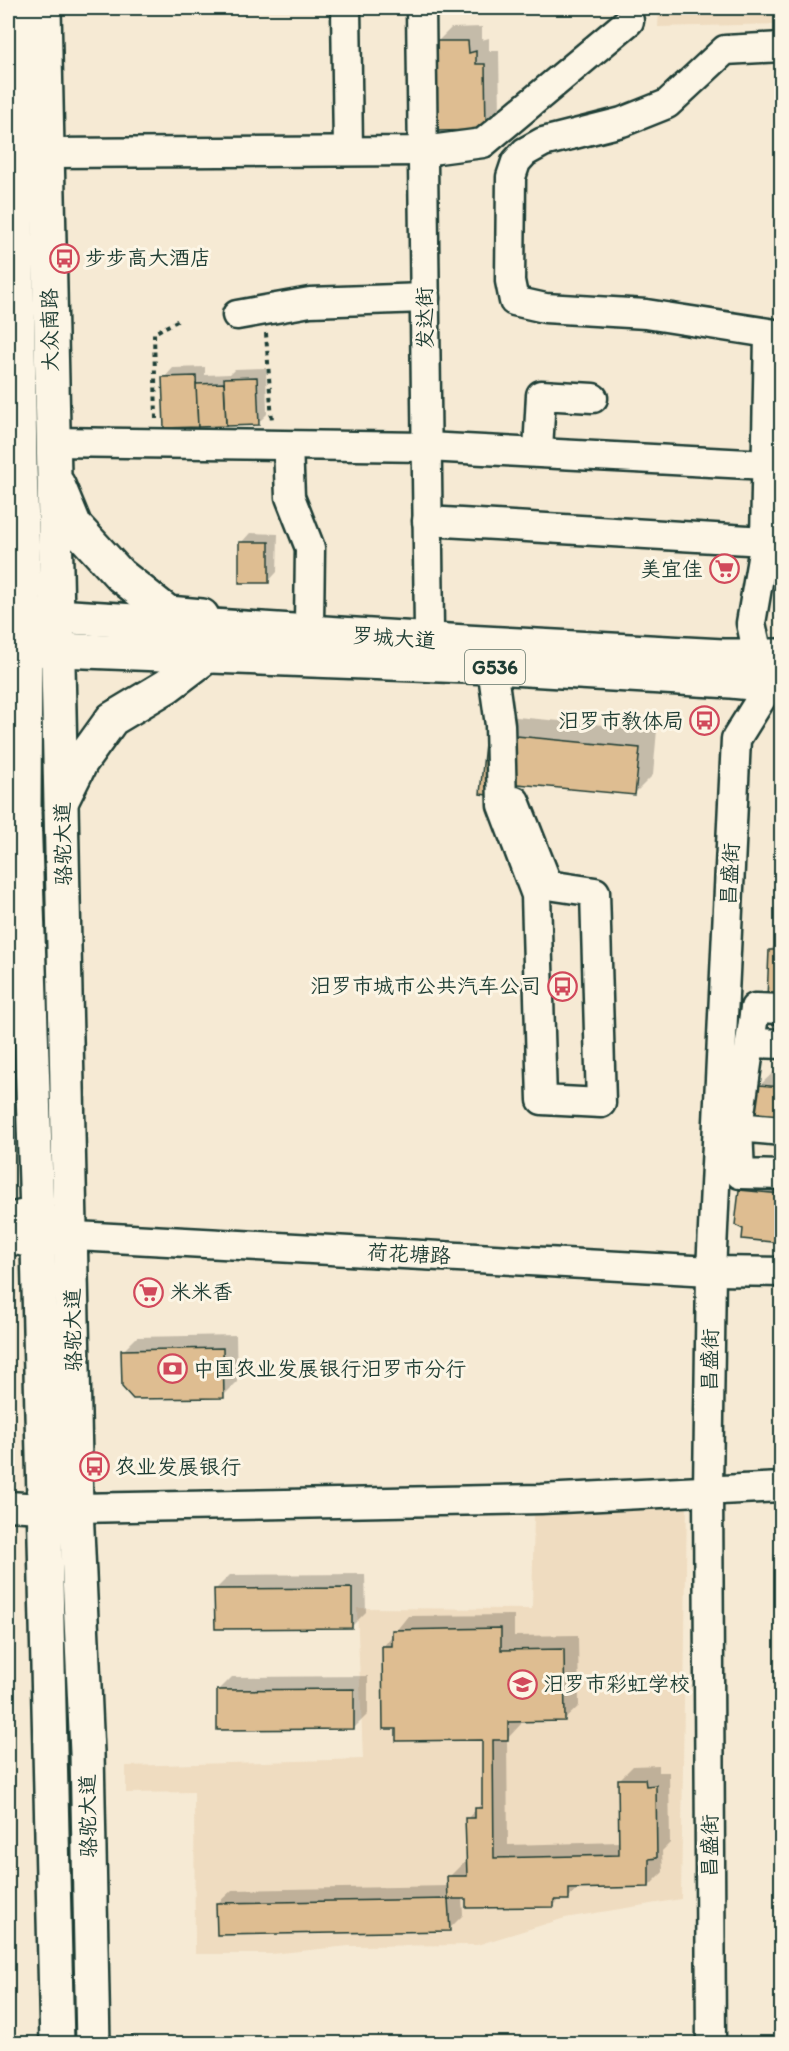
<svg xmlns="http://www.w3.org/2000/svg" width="789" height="2051" font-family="Itim,'LXGW WenKai TC',sans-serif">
<rect width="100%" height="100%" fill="#f6ead4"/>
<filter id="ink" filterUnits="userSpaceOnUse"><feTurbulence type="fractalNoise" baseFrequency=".0167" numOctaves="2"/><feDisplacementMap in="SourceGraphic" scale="12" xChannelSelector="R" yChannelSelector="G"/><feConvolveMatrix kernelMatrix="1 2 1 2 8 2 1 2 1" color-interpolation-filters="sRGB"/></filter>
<g filter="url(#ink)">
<g fill="#efdcc0">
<polygon points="659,8 781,8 781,24 658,27"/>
<polygon points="687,1503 681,1899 565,1918 477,1945 349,1946 271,1954 195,1954 194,1792 126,1793 126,1766 363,1759 357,1608 532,1609 534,1512"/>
</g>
<g fill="#0003">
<polygon points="482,27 482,40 489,38 489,51 499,51 500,114 486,128 437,42 451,28"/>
<polygon points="205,367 205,375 230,374 235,369 266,368 267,414 258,423 165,427 164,378 173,368"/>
<polygon points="250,533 278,534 277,572 268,582 241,543"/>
<polygon points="506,716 657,730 653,775 634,794 508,781"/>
<polygon points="782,939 782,998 770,950"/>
<polygon points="782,1064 782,1123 759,1086"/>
<polygon points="765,1166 782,1167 782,1241 740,1191"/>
<polygon points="236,1335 237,1382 223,1396 123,1351 137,1337"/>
<polygon points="365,1574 366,1612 352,1626 216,1589 230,1575"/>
<polygon points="514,1615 514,1636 578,1635 579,1706 564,1720 521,1720 521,1724 507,1739 508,1845 621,1842 619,1780 633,1766 659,1765 659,1772 669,1772 670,1843 662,1851 663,1872 649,1886 580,1887 568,1898 561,1898 554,1905 462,1898 463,1915 449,1929 217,1904 232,1890 449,1886 449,1877 463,1863 468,1863 467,1819 483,1802 483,1738 383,1647 408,1616"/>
<polygon points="368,1676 368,1714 354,1728 218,1691 232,1677"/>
</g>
<g fill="#debd91" stroke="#1f3d34" stroke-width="1.5">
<polygon points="435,41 468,41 469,53 476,51 476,64 485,64 486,130 437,131"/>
<polygon points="196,376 198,427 164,428 162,377"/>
<polygon points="257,377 259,425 226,426 224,378"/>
<polygon points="224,383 226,426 198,427 196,384"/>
<rect x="239" y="542" width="30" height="41"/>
<polygon points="486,733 640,748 635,795 496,782 495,796 480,794"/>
<polygon points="769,950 782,950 782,999 767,999"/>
<polygon points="758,1085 782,1087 782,1124 755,1122"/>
<polygon points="739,1190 782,1194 782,1243 742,1239 743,1229 735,1225"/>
<polygon points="223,1348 224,1398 133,1399 122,1387 121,1350"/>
<polygon points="352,1588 352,1628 215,1629 214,1589"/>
<polygon points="501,1628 501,1650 564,1649 565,1721 508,1722 508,1740 493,1740 494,1858 619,1855 618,1779 645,1779 646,1786 656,1785 657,1858 649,1859 649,1887 569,1889 569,1900 554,1900 554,1907 466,1908 466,1899 448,1899 447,1876 467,1876 465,1818 475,1818 475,1808 482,1808 482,1740 396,1741 396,1729 383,1729 382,1646 392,1646 392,1630"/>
<polygon points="354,1689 354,1729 217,1730 217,1690"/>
<polygon points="448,1899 450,1931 217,1935 216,1903"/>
</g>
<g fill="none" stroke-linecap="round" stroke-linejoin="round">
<defs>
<g id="minor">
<polyline points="346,8 348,149"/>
<polyline points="421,8 429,629"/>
<polyline points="782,47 725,50 667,104 622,122 543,142 525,152 516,162 511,177 510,281 514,301 545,308 646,314 782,335"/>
<polyline points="47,153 423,151 483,143 629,21"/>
<polyline points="237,315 310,302 425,298"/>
<polyline points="52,442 427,447 767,465"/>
<polyline points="288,446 290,497 310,548 309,624"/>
<polyline points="538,451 541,395 593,398"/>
<polyline points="427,521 765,541"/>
<polyline points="758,655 751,623 765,541 769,335"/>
<polyline points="492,667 500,725 502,805 536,895 542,1100 601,1103 595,892 548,885 515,801 502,805"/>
<polyline points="782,1009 755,1008 738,1127 740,1174 782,1175"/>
<polyline points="752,1043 782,1044"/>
<polyline points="738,1127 782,1131"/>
<polyline points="8,1218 35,1212 55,1225"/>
<polyline points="8,1238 38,1245 72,1236 95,1237 711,1271 782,1272"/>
<polyline points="8,1506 42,1508"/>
<polyline points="76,1508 541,1499 782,1487"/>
<polyline points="711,2044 708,1489 711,1271 736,739 769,686"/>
</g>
<g id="major">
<polyline points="13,8 20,467 25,620 24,812 38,1245 57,2044"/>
<polyline points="44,8 76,1508 87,1753 93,2044"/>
<polyline points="58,485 75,526 120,575 168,613 202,616"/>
<polyline points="63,798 81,762 112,719 167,686 208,655"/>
</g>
<g id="highway">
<polyline points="8,619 56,616 465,642 723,656 782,656"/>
<polyline points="8,648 492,667 731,681 782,686"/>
</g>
</defs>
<use href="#minor" stroke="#1f3d34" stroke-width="33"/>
<use href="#major" stroke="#1f3d34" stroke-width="38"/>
<use href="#highway" stroke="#1f3d34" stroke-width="38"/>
<g stroke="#1f3d34" stroke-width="4" stroke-dasharray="4.5 4.5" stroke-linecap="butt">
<polyline points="266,333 272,421"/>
<polyline points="156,419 154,333 179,320"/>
</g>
<use href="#minor" stroke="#fcf5e5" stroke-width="28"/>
<use href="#major" stroke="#fcf5e5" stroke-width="33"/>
<use href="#highway" stroke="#fcf5e5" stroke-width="33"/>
</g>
</g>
<defs>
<symbol id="bus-ring" viewBox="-11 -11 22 22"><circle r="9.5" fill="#fcf5e5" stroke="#d1495b" stroke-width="1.5"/><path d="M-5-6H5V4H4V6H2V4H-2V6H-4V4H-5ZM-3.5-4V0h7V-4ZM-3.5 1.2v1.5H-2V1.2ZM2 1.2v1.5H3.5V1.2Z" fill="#d1495b"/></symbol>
<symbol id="supermarket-ring" viewBox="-11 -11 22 22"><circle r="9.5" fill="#fcf5e5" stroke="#d1495b" stroke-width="1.5"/><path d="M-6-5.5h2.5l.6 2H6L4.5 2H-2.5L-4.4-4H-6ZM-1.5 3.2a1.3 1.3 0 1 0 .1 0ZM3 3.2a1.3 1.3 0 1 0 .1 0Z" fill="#d1495b"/></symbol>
<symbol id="bank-ring" viewBox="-11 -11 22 22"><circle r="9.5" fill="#fcf5e5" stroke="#d1495b" stroke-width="1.5"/><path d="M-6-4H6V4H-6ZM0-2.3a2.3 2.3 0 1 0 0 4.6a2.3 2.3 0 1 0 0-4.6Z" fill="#d1495b"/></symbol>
<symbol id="school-ring" viewBox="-11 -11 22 22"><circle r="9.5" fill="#fcf5e5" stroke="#d1495b" stroke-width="1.5"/><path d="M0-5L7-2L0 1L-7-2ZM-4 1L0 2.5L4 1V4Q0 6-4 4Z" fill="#d1495b"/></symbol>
</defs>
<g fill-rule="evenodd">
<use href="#bus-ring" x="48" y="242" width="33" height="33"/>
<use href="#supermarket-ring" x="708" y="552" width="33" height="33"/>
<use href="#bus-ring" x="688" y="704" width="33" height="33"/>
<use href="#bus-ring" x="546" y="970" width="33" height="33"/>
<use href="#supermarket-ring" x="132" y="1276" width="33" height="33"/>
<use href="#bank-ring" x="156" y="1352" width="33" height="33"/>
<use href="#bus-ring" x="78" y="1450" width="33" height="33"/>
<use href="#school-ring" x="506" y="1668" width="33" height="33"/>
</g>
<g text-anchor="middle" stroke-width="6" stroke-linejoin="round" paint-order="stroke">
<rect fill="#fcf5e5" stroke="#617469" stroke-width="1.5" x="465" y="650" width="60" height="34" rx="4.5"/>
<g font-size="20" font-weight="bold" fill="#1f3d34">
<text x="495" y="674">G536</text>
</g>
<g font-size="21" fill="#1f3d34" stroke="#fcf5e5" text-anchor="start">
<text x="85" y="265">步步高大酒店</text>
<text x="703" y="576" text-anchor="end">美宜佳</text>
<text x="684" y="728" text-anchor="end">汨罗市教体局</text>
<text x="541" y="993" text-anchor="end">汨罗市城市公共汽车公司</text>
<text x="170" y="1299">米米香</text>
<text x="193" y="1376">中国农业发展银行汨罗市分行</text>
<text x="115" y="1474">农业发展银行</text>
<text x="543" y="1691">汨罗市彩虹学校</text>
</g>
<g font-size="21" fill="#1f3d34" stroke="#fcf5e5">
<text transform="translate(425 318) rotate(-91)" y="7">发达街</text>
<text transform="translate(50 330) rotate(-91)" y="7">大众南路</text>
<text transform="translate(394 638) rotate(4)" y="7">罗城大道</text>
<text transform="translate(63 844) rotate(-91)" y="7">骆驼大道</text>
<text transform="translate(730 874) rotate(-87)" y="7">昌盛街</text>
<text transform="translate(409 1254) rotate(3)" y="7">荷花塘路</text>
<text transform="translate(73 1330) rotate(-91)" y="7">骆驼大道</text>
<text transform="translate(710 1360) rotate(-89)" y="7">昌盛街</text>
<text transform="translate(88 1816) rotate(-91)" y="7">骆驼大道</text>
<text transform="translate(710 1846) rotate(-90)" y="7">昌盛街</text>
</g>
</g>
<rect width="789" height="2051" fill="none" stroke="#fcf5e5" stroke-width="30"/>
<rect x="15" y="15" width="759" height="2021" fill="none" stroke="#1f3d34" stroke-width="2" filter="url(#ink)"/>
</svg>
